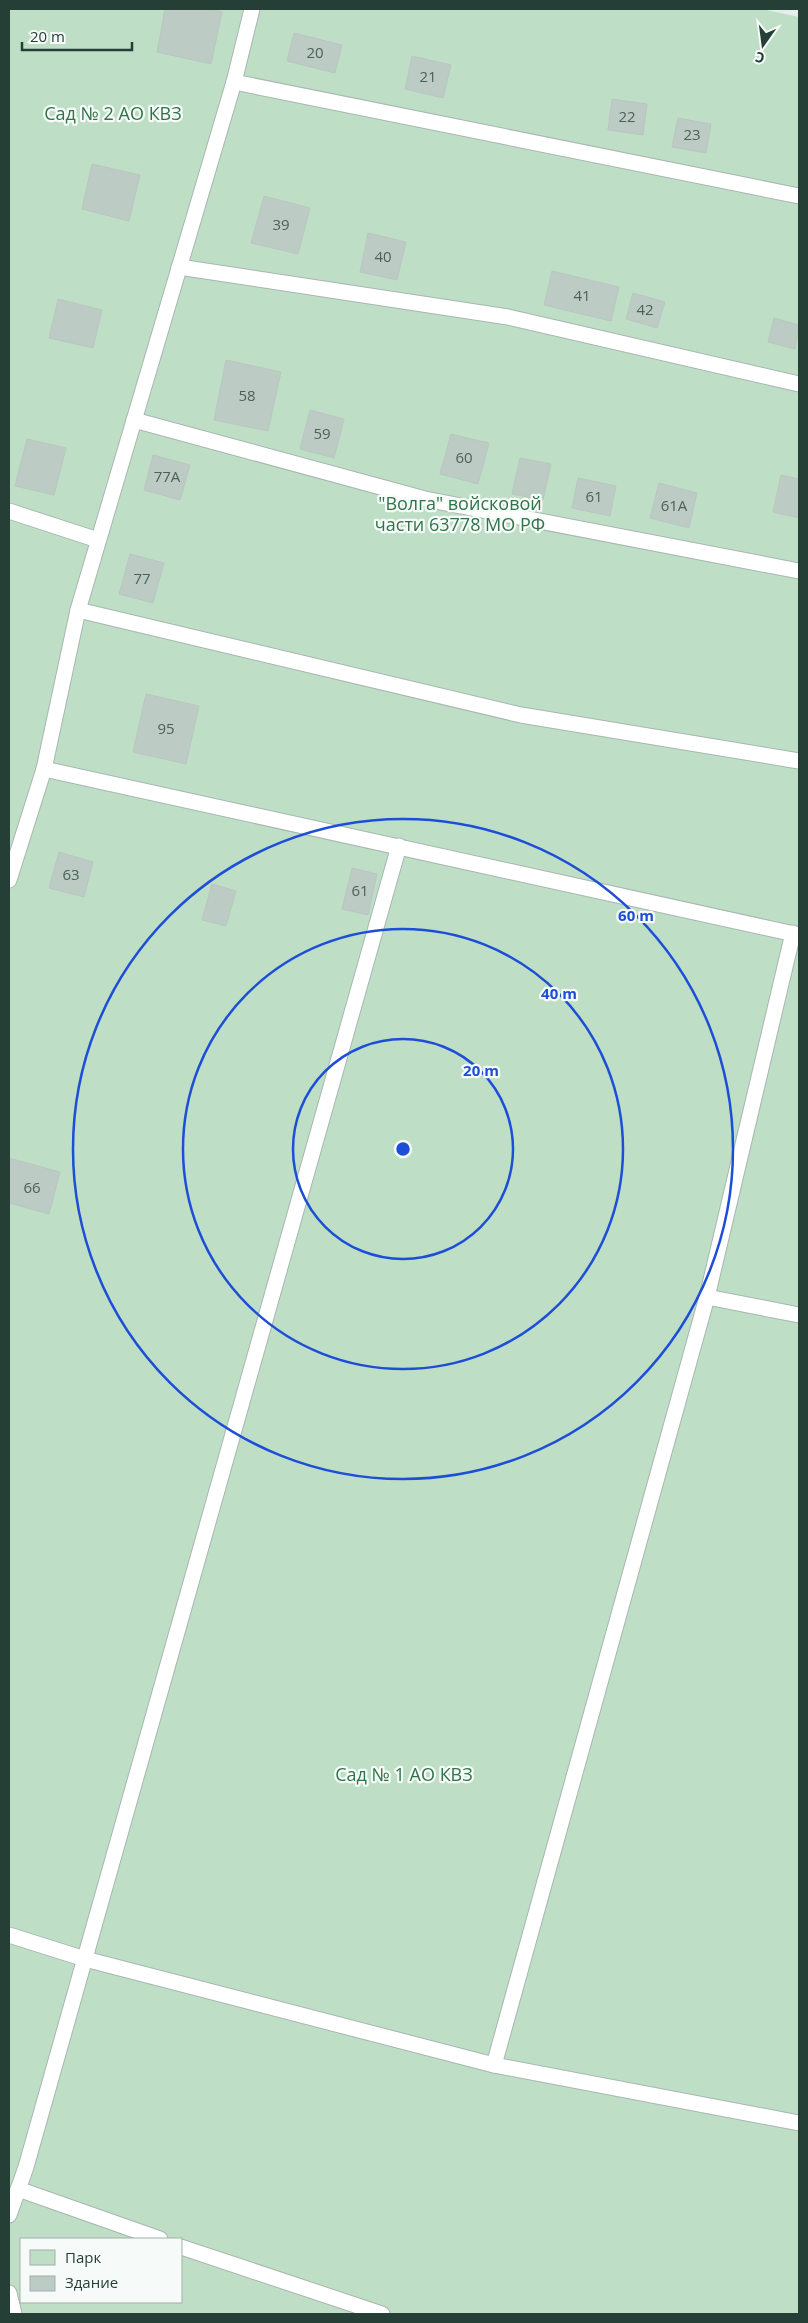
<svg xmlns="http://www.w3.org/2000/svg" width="808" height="2323" font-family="'Open Sans',sans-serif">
<rect width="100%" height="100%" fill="#e5eeea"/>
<path fill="#bfdec6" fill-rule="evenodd" d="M9,9H762L799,17V2314H9ZM21,2239H181V2302H21Z"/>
<g fill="#bdcbc5" stroke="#b8c7c0">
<polygon points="165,9 208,9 222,12 211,64 157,52"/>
<polygon points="294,33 342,45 335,73 287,61"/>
<polygon points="412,56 451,65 443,98 405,89"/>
<polygon points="612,99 647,104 643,135 608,130"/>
<polygon points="678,118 711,124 706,153 672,147"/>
<polygon points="92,164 140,175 129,221 82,209"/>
<polygon points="264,196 310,208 298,254 251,243"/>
<polygon points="368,233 406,242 397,280 360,272"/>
<polygon points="552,271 619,287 611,321 544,305"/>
<polygon points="633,293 665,302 657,328 626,319"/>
<polygon points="58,299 102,310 93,348 49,338"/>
<polygon points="774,318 799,325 795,349 768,342"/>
<polygon points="226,360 281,372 268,431 214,420"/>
<polygon points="310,410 344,419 334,458 300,449"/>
<polygon points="451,434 489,443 478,484 440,474"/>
<polygon points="27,439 66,448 54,495 15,486"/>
<polygon points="153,455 190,465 180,500 144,490"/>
<polygon points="520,458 551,464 543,500 512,494"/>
<polygon points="781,475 799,479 799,518 773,512"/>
<polygon points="578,478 616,486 610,516 572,508"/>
<polygon points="659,483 697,493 689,528 650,518"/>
<polygon points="130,554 164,563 153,603 119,594"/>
<polygon points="146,694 199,706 186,764 133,752"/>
<polygon points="59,852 93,862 84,897 49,888"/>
<polygon points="352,868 377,874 368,915 342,909"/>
<polygon points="212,884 236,891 226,926 202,920"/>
<polygon points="9,1158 60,1172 49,1214 9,1203"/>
</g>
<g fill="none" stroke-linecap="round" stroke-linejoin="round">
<defs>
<g id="service">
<polyline points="234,82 799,196"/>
<polyline points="179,267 508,317 799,384"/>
<polyline points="134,420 425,499 799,571"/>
<polyline points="9,511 98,540"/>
<polyline points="78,610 521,715 799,761"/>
<polyline points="44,769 799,935"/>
<polyline points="9,880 44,769 78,610 234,82 252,9"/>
<polyline points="707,1297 799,1315"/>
<polyline points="9,1935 85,1959 494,2065 799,2123"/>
<polyline points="494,2065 707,1297 793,933"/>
<polyline points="18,2189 160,2239"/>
<polyline points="9,2215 26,2167 399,846"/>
<polyline points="181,2247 382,2314"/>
<polyline points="9,2293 14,2314"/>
</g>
</defs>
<use href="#service" stroke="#a8b6b1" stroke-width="17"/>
<use href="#service" stroke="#fff" stroke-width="15"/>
</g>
<g fill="none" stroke="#1d4ed8" stroke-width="2.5">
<circle cx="403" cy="1149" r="110"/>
<circle cx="403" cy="1149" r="220"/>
<circle cx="403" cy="1149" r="330"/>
</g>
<g text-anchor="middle" stroke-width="4.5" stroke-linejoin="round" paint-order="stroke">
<g font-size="15" fill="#4b625a">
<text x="315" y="58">20</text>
<text x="428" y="82">21</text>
<text x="627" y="122">22</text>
<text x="692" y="140">23</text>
<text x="281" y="230">39</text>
<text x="383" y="262">40</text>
<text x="582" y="301">41</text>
<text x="645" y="315">42</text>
<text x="247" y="401">58</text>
<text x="322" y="439">59</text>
<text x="464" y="463">60</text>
<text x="167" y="482">77А</text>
<text x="594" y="502">61</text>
<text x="674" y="511">61А</text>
<text x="142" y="584">77</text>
<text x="166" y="734">95</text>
<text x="71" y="880">63</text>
<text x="360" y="896">61</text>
<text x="32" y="1193">66</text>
</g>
<g font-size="18" fill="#307549" stroke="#f6faf8">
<text x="113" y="120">Сад № 2 АО КВЗ</text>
<text x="460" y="510">"Волга" войсковой<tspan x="460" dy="21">части 63778 МО РФ</tspan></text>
<text x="404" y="1781">Сад № 1 АО КВЗ</text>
</g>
</g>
<circle cx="403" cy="1149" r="8" fill="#1d4ed8" stroke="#f6faf8" stroke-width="2.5"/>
<g font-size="15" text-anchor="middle" font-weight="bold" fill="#1d4ed8" stroke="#f6faf8" stroke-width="4.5" stroke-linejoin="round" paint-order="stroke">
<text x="636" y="921">60 m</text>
<text x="559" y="999">40 m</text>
<text x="481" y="1076">20 m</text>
</g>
<rect width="808" height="2323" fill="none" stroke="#253f37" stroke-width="20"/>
<rect x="20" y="2238" width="162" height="65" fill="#f6faf8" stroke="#a2afab"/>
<rect x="30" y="2250" width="25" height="15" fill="#bfdec6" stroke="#a2afab"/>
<text x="65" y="2263" font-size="15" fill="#253f37">Парк</text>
<rect x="30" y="2276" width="25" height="15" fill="#bdcbc5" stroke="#a2afab"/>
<text x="65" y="2288" font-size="15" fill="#253f37">Здание</text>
<g transform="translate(763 45) rotate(194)" stroke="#f6faf8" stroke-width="4" paint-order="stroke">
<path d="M0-4L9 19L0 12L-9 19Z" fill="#253f37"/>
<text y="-8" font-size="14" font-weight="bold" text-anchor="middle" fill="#253f37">С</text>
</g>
<path d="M22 42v8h110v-8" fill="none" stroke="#253f37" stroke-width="2.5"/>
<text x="30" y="42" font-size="15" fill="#253f37" stroke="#f6faf8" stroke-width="4" paint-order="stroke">20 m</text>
</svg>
